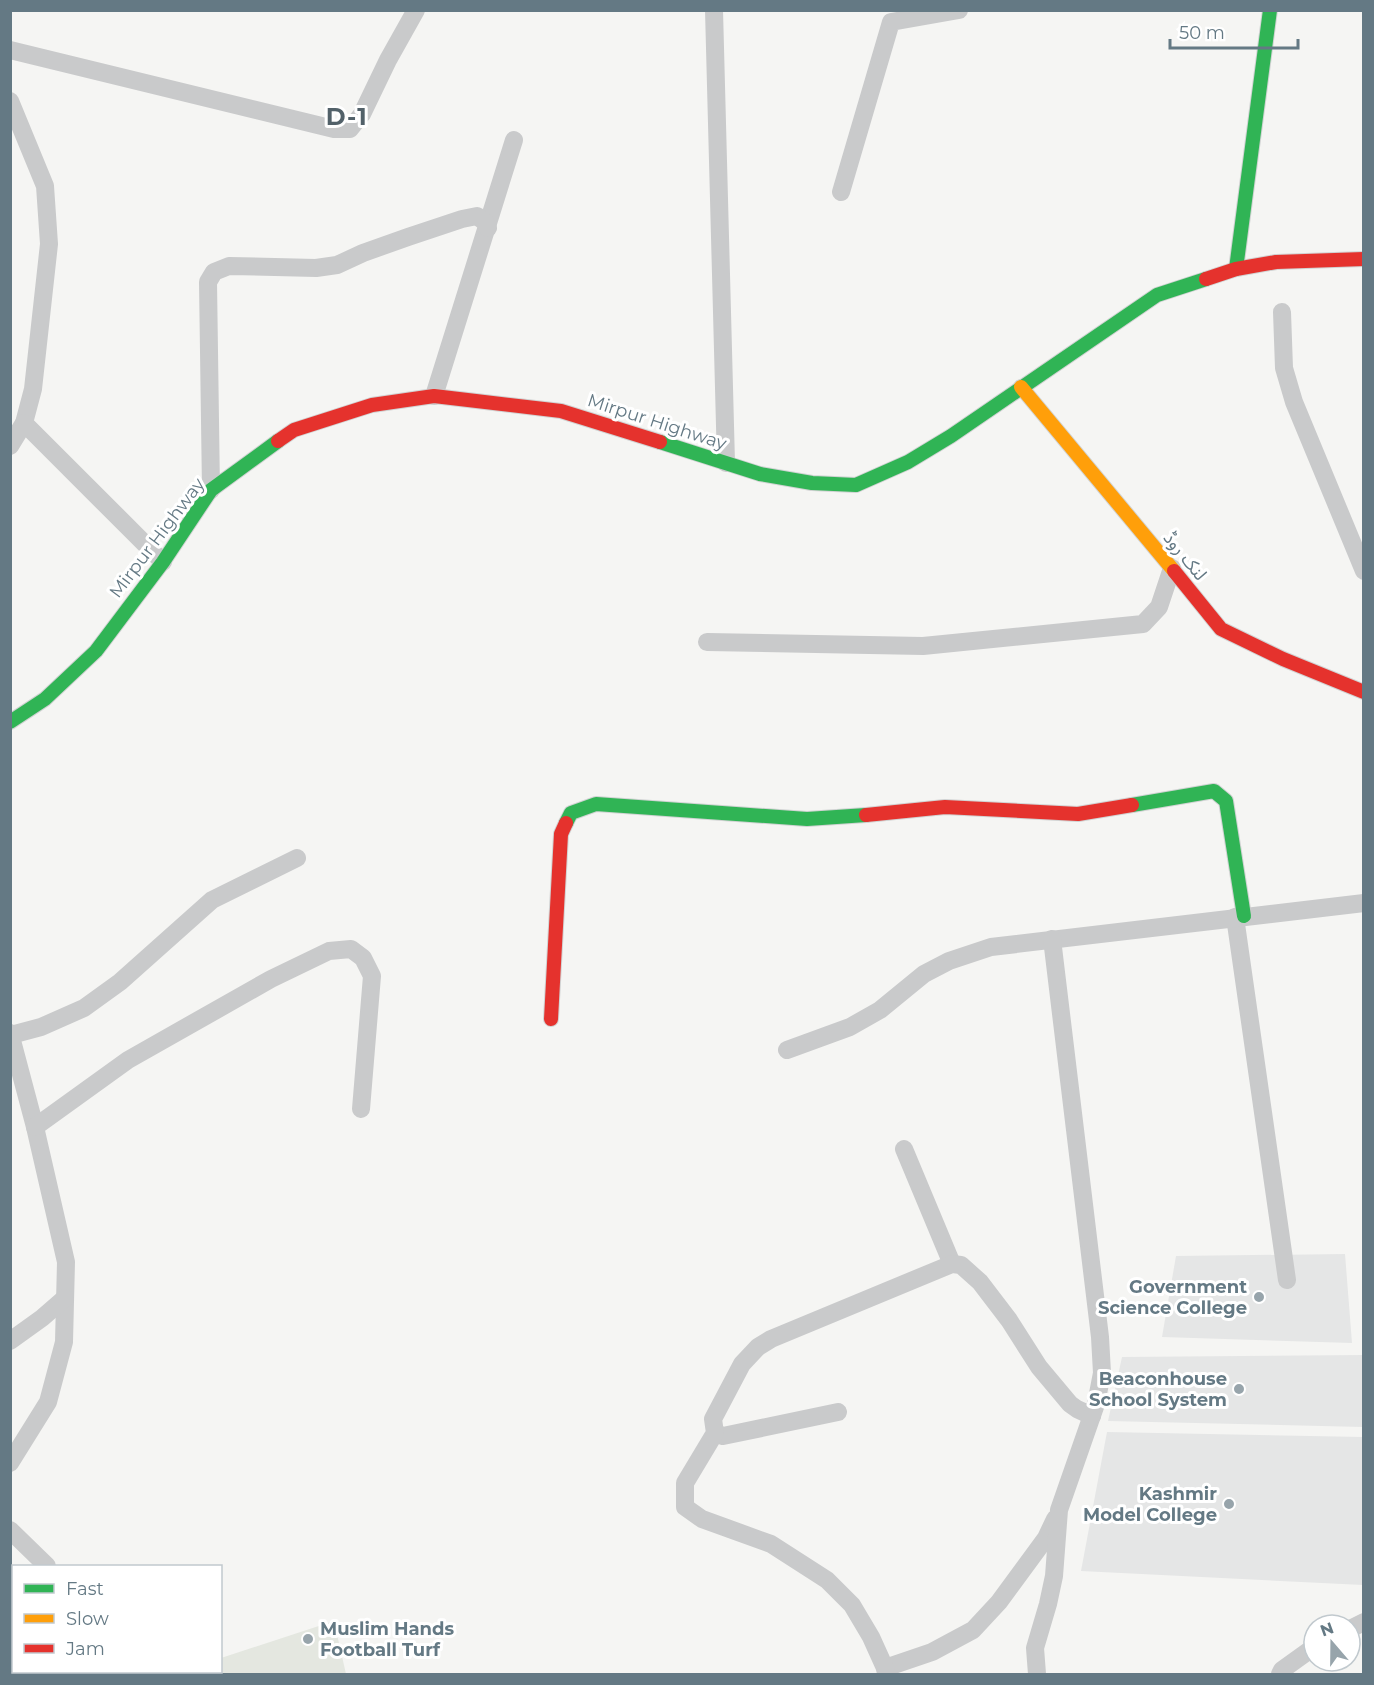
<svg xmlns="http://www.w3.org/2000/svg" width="1374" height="1685" font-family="Montserrat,'Noto Sans Arabic',sans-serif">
<rect width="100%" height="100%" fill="#f5f5f3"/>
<g fill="#e5e6e6">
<polygon points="1345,1254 1352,1343 1162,1337 1176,1256"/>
<polygon points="1363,1355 1363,1427 1108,1421 1122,1357"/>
<polygon points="1107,1432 1363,1437 1363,1585 1081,1571"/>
</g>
<polygon fill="#e4e7e0" points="334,1621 346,1674 171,1674 180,1672 220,1672 221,1658"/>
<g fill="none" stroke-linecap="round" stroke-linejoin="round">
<defs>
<g id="fast">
<polyline points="1236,269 1270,10"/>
<polyline points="660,442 760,474 812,483 856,485 908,462 951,436 1157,295 1206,279"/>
<polyline points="10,722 45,699 96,651 163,562 211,490 278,441"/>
<polyline points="1132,805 1214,791 1226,801 1244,916"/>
<polyline points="566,823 571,813 596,804 807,819 866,815"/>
</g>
<polyline id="slow" points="1021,387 1174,571"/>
<g id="jam">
<polyline points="1206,279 1236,269 1276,262 1364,259"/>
<polyline points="278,441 294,430 372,405 434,396 561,411 660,442"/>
<polyline points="1174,571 1221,629 1283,659 1364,692"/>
<polyline points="866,815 945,807 1078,814 1132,805"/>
<polyline points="551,1019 561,834 566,823"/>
</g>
</defs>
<use href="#fast" stroke="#d1d3d3" stroke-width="16"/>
<use href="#slow" stroke="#d1d3d3" stroke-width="16"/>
<use href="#jam" stroke="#d1d3d3" stroke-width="16"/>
<g stroke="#c9cacb" stroke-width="18">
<polyline points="714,10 726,463"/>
<polyline points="10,50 334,129 350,129 362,114 388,60 416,10"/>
<polyline points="10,101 45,186 49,244 33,389 24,423 10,446"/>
<polyline points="841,192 891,22 959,10"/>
<polyline points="1282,312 1284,368 1294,402 1364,571"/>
<polyline points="434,396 514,140"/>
<polyline points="24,423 163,562"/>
<polyline points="211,490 208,282 214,272 229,266 316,268 337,265 363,253 408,237 462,219 477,216 485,222 488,228"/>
<polyline points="707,642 923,646 1143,624 1159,607 1172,568"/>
<polyline points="1235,917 1287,1280"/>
<polyline points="10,1033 35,1127 66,1262 64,1342 48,1402 10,1463"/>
<polyline points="11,1035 41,1027 84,1008 120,982 212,900 297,858"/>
<polyline points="787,1050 850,1027 880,1010 924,974 949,961 991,947 1364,903"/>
<polyline points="35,1127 128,1060 271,979 329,951 351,949 363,958 372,976 361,1109"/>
<polyline points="904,1149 952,1264"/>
<polyline points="10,1341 42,1318 65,1298"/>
<polyline points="715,1433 723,1436 838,1412"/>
<polyline points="10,1530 47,1566"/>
<polyline points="1350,1629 1364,1622"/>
<polyline points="885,1668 932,1652 973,1630 999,1602 1046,1538 1055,1519"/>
<polyline points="141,1672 143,1674"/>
<polyline points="886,1674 885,1668 871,1637 852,1605 827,1580 771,1544 702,1519 685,1507 685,1483 715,1433 713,1419 742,1364 758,1347 771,1339 952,1264 961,1265 980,1282 1009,1320 1039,1367 1070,1404 1077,1409 1092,1416"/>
<polyline points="1037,1674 1035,1648 1048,1604 1054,1576 1059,1510 1096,1404 1102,1373 1100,1337 1052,939"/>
<polyline points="1280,1674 1282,1670 1314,1647"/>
</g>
<use href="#fast" stroke="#30b455" stroke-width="14"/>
<use href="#slow" stroke="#ff9f0a" stroke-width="14"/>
<use href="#jam" stroke="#e5322d" stroke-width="14"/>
</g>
<g fill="#97a4ab" stroke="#fff" stroke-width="2">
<circle cx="1259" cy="1297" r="6"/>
<circle cx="1239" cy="1389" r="6"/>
<circle cx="1229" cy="1504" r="6"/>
<circle cx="308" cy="1639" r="6"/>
</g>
<g text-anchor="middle" stroke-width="6" stroke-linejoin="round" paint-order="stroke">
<g font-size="18" fill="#647984" stroke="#fff">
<text transform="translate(657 422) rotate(18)" y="6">Mirpur Highway</text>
<text transform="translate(157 538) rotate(-53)" y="6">Mirpur Highway</text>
<text transform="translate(1185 556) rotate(51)" y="6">لنک روڈ</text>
</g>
<g font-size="18" font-weight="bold" fill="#647984" stroke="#fff" text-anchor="end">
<text x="1247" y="1293">Government<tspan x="1247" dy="21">Science College</tspan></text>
<text x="1227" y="1385">Beaconhouse<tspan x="1227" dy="21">School System</tspan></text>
<text x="1217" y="1500">Kashmir<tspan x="1217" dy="21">Model College</tspan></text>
<text x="320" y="1635" text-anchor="start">Muslim Hands<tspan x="320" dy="21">Football Turf</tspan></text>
</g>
<g font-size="24" font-weight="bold" letter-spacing="1.5" fill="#526169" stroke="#fff">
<text x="347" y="125">D-1</text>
</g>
</g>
<rect width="1374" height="1685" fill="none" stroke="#647984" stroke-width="24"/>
<rect x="12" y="1565" width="210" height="108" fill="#ffffff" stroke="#c1c9ce" stroke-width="1.5"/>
<rect x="24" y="1584" width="30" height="9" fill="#30b455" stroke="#c1c9ce" stroke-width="1.5"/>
<text x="66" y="1595" font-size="18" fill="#647984">Fast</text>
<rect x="24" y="1614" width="30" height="9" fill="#ff9f0a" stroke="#c1c9ce" stroke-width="1.5"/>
<text x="66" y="1625" font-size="18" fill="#647984">Slow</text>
<rect x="24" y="1644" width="30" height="9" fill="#e5322d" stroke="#c1c9ce" stroke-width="1.5"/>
<text x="66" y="1655" font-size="18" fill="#647984">Jam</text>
<g transform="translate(1332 1643) rotate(340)"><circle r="28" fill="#ffffff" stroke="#c1c9ce" stroke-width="1.5"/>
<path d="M0-4.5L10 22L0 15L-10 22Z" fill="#97a4ab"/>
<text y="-9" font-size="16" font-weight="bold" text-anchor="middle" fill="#647984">N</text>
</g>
<path d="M1170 39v9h128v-9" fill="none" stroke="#647984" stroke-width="3"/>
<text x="1179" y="39" font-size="18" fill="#647984" stroke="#ffffff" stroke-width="4.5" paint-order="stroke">50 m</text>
</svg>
